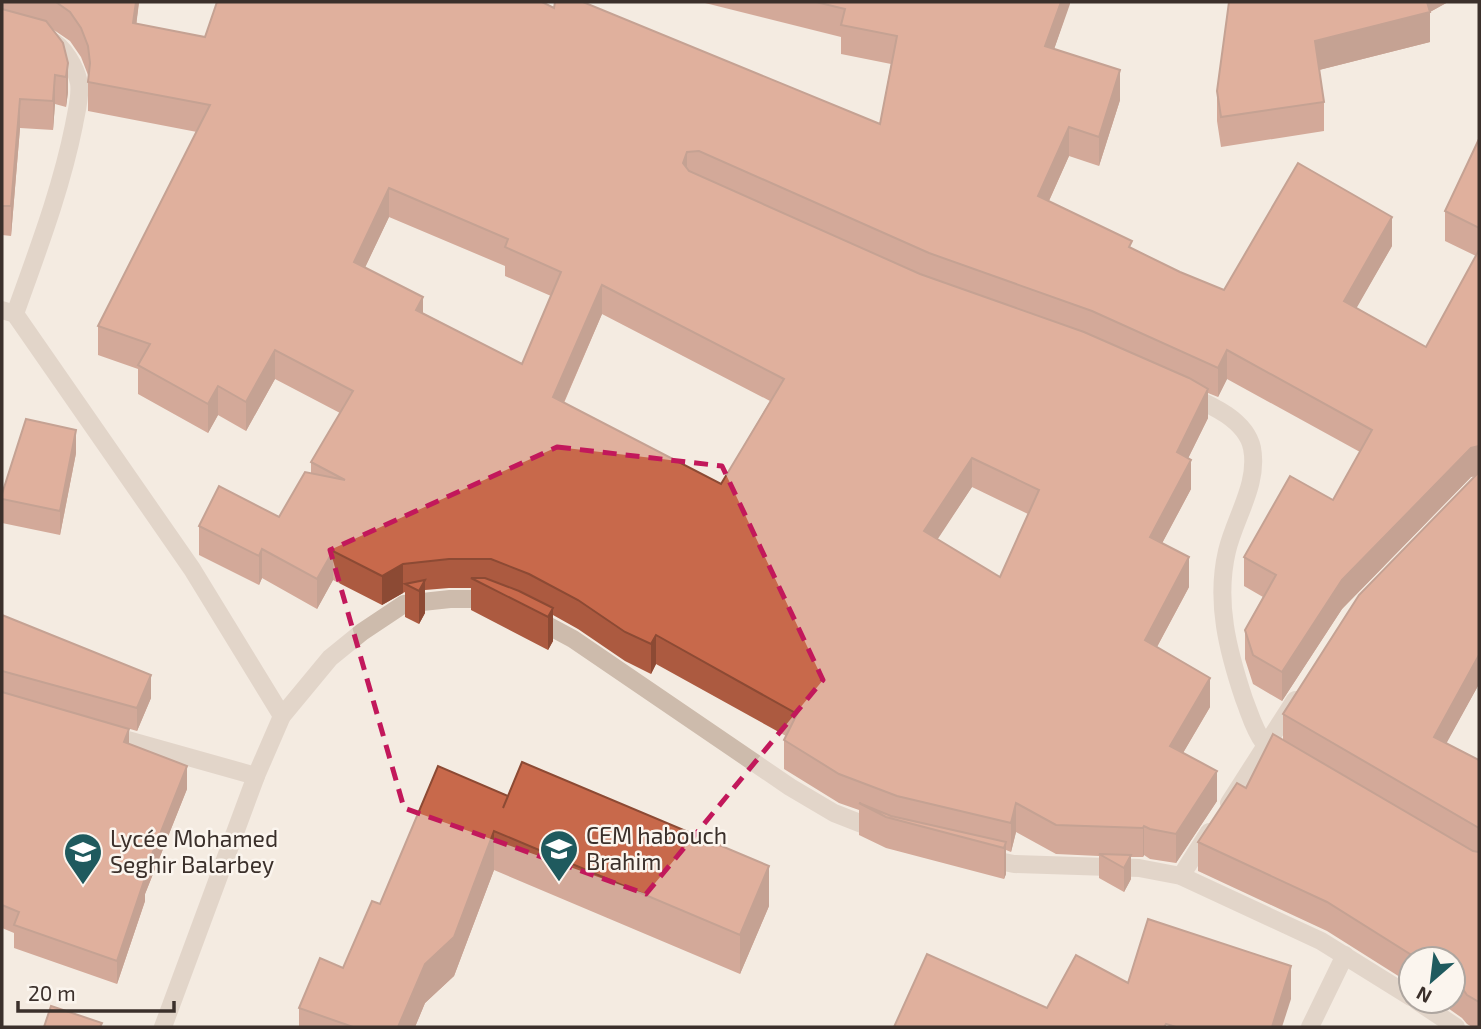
<svg xmlns="http://www.w3.org/2000/svg" width="1481" height="1029" font-family="'Exo 2',sans-serif">
<rect width="100%" height="100%" fill="#f4ebe1"/>
<g fill="none" stroke-linecap="round" stroke-linejoin="round">
<g stroke="#cdbbac" stroke-width="18">
<polyline points="2,310 15,314 192,569 282,716"/>
<path d="M15,314C37,252 61,190 74,125C76,113 81,96 79,83C76,68 64,46 50,40"/>
<path d="M1188,395C1211,405 1246,420 1252,448C1259,484 1235,517 1227,551C1215,602 1228,651 1244,699C1250,714 1254,730 1264,743C1269,749 1278,753 1286,757"/>
<polyline points="532,617 573,639 790,787 834,813 880,831"/>
<polyline points="106,734 256,776"/>
<polyline points="1229,803 1295,700"/>
<polyline points="984,858 1014,864 1139,868 1181,876 1321,941 1411,997"/>
<polyline points="1181,876 1209,832"/>
<polyline points="1417,1001 1456,1027"/>
<polyline points="163,1027 256,776 282,716 330,658 362,632 404,604 450,599 487,599 493,601"/>
<polyline points="1310,1027 1345,955"/>
</g>
</g>
<g fill="#ac5a40" fill-rule="evenodd">
<path d="M2,2H139L136,24L205,37L554,8L880,124L891,64L841,54V37L701,2H1070L1054,49L1120,100L1099,166L1069,156L1049,201L1132,248L1180,272L1224,290L1392,246L1356,308L1426,347L1476,256L1445,241V211L1479,139V684L1446,743L1479,760V1027H1472L1467,1024L1462,1018L1438,1001H1453V959H1411V984L1327,931L1198,871V842L1246,788L1283,740V714L1475,476L1471,477L1342,609L1282,701L1253,684L1245,659V630L1263,597L1244,586V557L1333,500L1360,452L1227,379L1218,397L1208,393V418L1188,458L1191,489L1162,543L1189,587L1157,647L1210,707L1183,753L1217,801L1176,863L1150,859L1144,855L1143,857H1131V879L1124,892L1099,878V856L1056,854L1016,832L1011,852L1006,850V874L1004,879L886,848L859,835V810L839,803L784,769V740L786,736L656,664L651,674L625,661L578,629L553,615V641L548,650L471,610V588H449L425,590V613L419,624L405,617V592L403,593L382,605L333,580L317,609L262,578L259,585L199,555V526L279,517L311,473V462L340,413L275,379L246,431L218,415L208,433L138,394V369L98,355V326L197,132L88,111V75L81,57L70,41L51,28L63,43L68,92L66,107L55,104L53,130L20,128L11,236L2,235ZM389,217L505,266V276L551,296L522,364L423,313L365,267ZM602,314L770,401L721,484L564,403ZM972,487L1028,514L1000,577L937,539Z"/>
<polygon points="1229,2 1448,2 1430,12 1430,42 1319,70 1324,102 1324,131 1221,147 1217,121 1217,91"/>
<polygon points="76,453 60,535 2,523 2,494"/>
<polygon points="2,615 151,698 137,731 85,716 129,744 187,789 145,894 145,901 117,984 14,948 14,933 2,928"/>
<polygon points="508,796 769,906 740,974 494,870 454,976 425,1003 415,1027 299,1027 299,1008 343,968 380,904"/>
</g>
<g fill="#8c4a34">
<polygon points="136,2 139,2 133,52 133,23"/>
<polygon points="1061,2 1070,2 1070,4 1045,75 1045,46"/>
<polygon points="1423,2 1448,2 1428,13 1430,12 1430,42 1315,71 1315,41"/>
<polygon points="68,63 68,92 66,107 66,77"/>
<polygon points="1120,70 1120,100 1099,166 1099,137"/>
<polygon points="55,75 55,104 53,130 53,101"/>
<polygon points="20,99 20,128 11,236 11,206"/>
<polygon points="1069,127 1069,156 1038,225 1038,196"/>
<polygon points="687,152 687,181 683,163"/>
<polygon points="389,188 389,217 354,291 354,262"/>
<polygon points="1392,217 1392,246 1344,330 1344,301"/>
<polygon points="602,285 602,314 553,427 553,397"/>
<polygon points="423,297 423,326 416,310"/>
<polygon points="275,350 275,379 246,431 246,402"/>
<polygon points="1227,350 1227,379 1218,397 1218,368"/>
<polygon points="218,386 218,415 208,433 208,404"/>
<polygon points="1208,389 1208,418 1177,481 1177,452"/>
<polygon points="76,430 76,453 60,535 60,511"/>
<polygon points="1479,446 1479,475 1471,477 1342,609 1282,701 1282,672 1342,580 1471,448"/>
<polygon points="972,458 972,487 924,560 924,531"/>
<polygon points="1191,460 1191,489 1150,566 1150,537"/>
<polygon points="262,549 262,578 259,585 259,556"/>
<polygon points="333,551 333,580 317,609 317,579"/>
<polygon points="1189,557 1189,587 1145,669 1145,640"/>
<polygon points="403,564 403,593 382,605 382,576"/>
<polygon points="425,580 425,613 419,624 419,591"/>
<polygon points="553,608 553,641 548,650 548,617"/>
<polygon points="656,635 656,664 651,674 651,644"/>
<polygon points="1479,655 1479,684 1434,766 1434,737"/>
<polygon points="151,675 151,698 137,731 137,708"/>
<polygon points="1210,678 1210,707 1170,775 1170,746"/>
<polygon points="129,729 129,752 124,742"/>
<polygon points="187,766 187,789 145,894 145,901 117,984 117,961 143,877"/>
<polygon points="1217,771 1217,801 1176,863 1176,834"/>
<polygon points="1016,803 1016,832 1011,852 1011,823"/>
<polygon points="1144,826 1144,855 1143,857 1143,828"/>
<polygon points="494,831 494,870 454,976 425,1003 415,1027 398,1027 425,964"/>
<polygon points="1006,842 1006,874 1004,879 1004,848"/>
<polygon points="1131,855 1131,879 1124,892 1124,868"/>
<polygon points="769,866 769,906 740,974 740,935"/>
<polygon points="1291,966 1291,999 1282,1027 1272,1027"/>
</g>
<g fill="#c8694b" stroke="#8c4a34" stroke-width="2" fill-rule="evenodd">
<path d="M56,2H136L133,23L205,37L217,2H542L554,8L555,2H583L880,124L897,36L841,25L845,9L816,2H1061L1045,46L1120,70L1099,137L1069,127L1038,196L1132,241L1129,247L1180,272L1224,290L1298,163L1392,217L1344,301L1426,347L1479,250V446L1471,448L1342,580L1282,672L1253,655L1245,630L1276,575L1244,557L1290,476L1333,500L1372,430L1227,350L1218,368L1092,311L929,253L699,151L687,152L683,163L689,171L920,274L1084,332L1189,378L1208,389L1177,452L1191,460L1150,537L1189,557L1145,640L1210,678L1170,746L1217,771L1176,834L1150,829L1144,826L1143,828L1056,825L1016,803L1011,823L897,796L839,774L784,740L797,714L656,635L651,644L625,632L578,600L529,574L491,559H449L403,564L382,576L333,551L317,579L262,549L259,556L199,526L219,486L279,517L305,472L345,480L311,462L353,391L275,350L246,402L218,386L208,404L138,365L150,344L98,326L210,105L88,82L90,63L88,46L81,28L70,12ZM389,188L508,239L505,247L561,272L522,364L416,310L423,297L354,262ZM602,285L784,379L721,484L553,397ZM972,458L1039,490L1000,577L924,531Z"/>
<polygon points="1229,2 1427,2 1430,12 1315,41 1324,102 1221,117 1217,91"/>
<polygon points="2,9 46,21 63,43 68,63 66,77 55,75 53,101 20,99 11,206 2,206"/>
<polygon points="1479,139 1479,228 1445,211"/>
<polygon points="26,419 76,430 60,511 2,499 2,494"/>
<polygon points="1479,472 1479,655 1434,737 1479,760 1479,828 1283,714 1359,595"/>
<polygon points="471,578 485,578 519,591 553,608 548,617"/>
<polygon points="425,580 419,591 405,584"/>
<polygon points="2,615 151,675 137,708 2,671"/>
<polygon points="2,692 129,729 124,742 187,766 143,877 145,878 117,961 14,925 19,912 2,905"/>
<polygon points="1273,734 1473,851 1479,852 1479,1002 1467,995 1462,988 1453,982 1453,959 1418,959 1327,902 1198,842 1237,783 1246,788"/>
<polygon points="522,762 769,866 740,935 494,831 454,937 425,964 398,1027 353,1027 299,1008 320,958 343,968 372,901 380,904 438,766 508,796 503,808"/>
<polygon points="859,803 891,816 1006,842 1004,848 886,817"/>
<polygon points="1099,854 1131,855 1124,868"/>
<polygon points="1148,919 1291,966 1272,1027 1176,1027 1166,1024 1164,1027 894,1027 927,954 1047,1008 1076,955 1128,983"/>
<polygon points="51,1006 102,1023 100,1027 44,1027"/>
</g>
<path d="M0 0H1481V1029H0ZM557,447L722,466L823,680L646,894L404,808L330,550Z" fill="#f4ebe1" fill-opacity=".55" fill-rule="evenodd"/>
<path fill="none" stroke="#c2185b" stroke-width="5" stroke-dasharray="14 9" stroke-linejoin="round" d="M557,447L722,466L823,680L646,894L404,808L330,550Z"/>
<defs>
<symbol id="school-pin" viewBox="-11 -11 22 30"><path d="M0 17L-7.5 6A9.5 9.5 0 1 1 7.5 6Z" fill="#1f5a5e" stroke="#fbf5ee"/><path d="M0-5L7-2L0 1L-7-2ZM-4 1L0 2.5L4 1V4Q0 6-4 4Z" fill="#fff"/></symbol>
</defs>
<g fill-rule="evenodd">
<use href="#school-pin" x="537" y="827" width="44" height="60"/>
<use href="#school-pin" x="61" y="830" width="44" height="60"/>
</g>
<g text-anchor="middle" stroke-width="5" stroke-linejoin="round" paint-order="stroke">
<g font-size="23" fill="#3b302b" stroke="#fbf5ee" text-anchor="start">
<text x="586" y="844">CEM habouch<tspan x="586" dy="26">Brahim</tspan></text>
<text x="110" y="847">Lycée Mohamed<tspan x="110" dy="26">Seghir Balarbey</tspan></text>
</g>
</g>
<rect width="1481" height="1029" fill="none" stroke="#3b302b" stroke-width="7"/>
<g transform="translate(1432 980) rotate(208)"><circle r="33" fill="#fbf5ee" stroke="#aea6a0" stroke-width="2"/>
<path d="M0-5L12 26L0 18L-12 26Z" fill="#1f5a5e"/>
<text y="-10" font-size="19" font-weight="bold" text-anchor="middle" fill="#3b302b">N</text>
</g>
<path d="M18 1001v10h156v-10" fill="none" stroke="#3b302b" stroke-width="3.5"/>
<text x="28" y="1001" font-size="21" fill="#3b302b" stroke="#fbf5ee" stroke-width="5" paint-order="stroke">20 m</text>
</svg>
